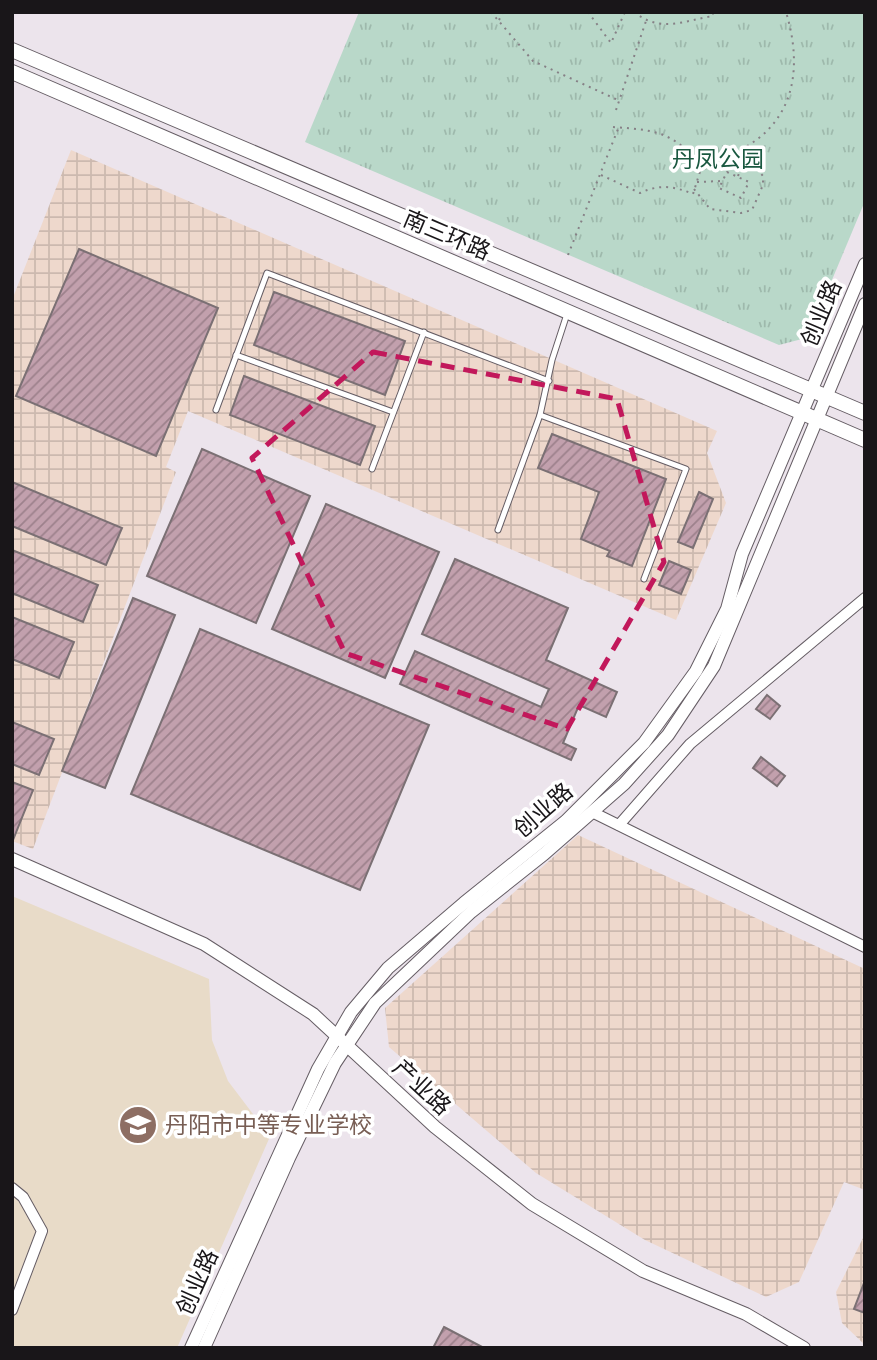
<svg xmlns="http://www.w3.org/2000/svg" width="877" height="1360" font-family="Ubuntu,'Noto Sans SC',sans-serif">
<defs>
<pattern id="industrial-grid" width="8" height="8" patternUnits="userSpaceOnUse" patternTransform="scale(1.75)"><rect width="8" height="8" fill="#eed8cc"/><path d="M0 4h8M4 0v8" fill="none" stroke="#ccb9af"/></pattern>
<pattern id="park-tufts" width="24" height="20" patternUnits="userSpaceOnUse" patternTransform="scale(1.75)"><rect width="24" height="20" fill="#b9d8c9"/><path d="M3 7l-1-3M5 7V3M7 7l1-3M15 17l-1-3M17 17v-4M19 17l1-3" fill="none" stroke="#9eb9ac"/></pattern>
<pattern id="building-hatch" width="6" height="6" patternUnits="userSpaceOnUse" patternTransform="scale(1.75)"><rect width="6" height="6" fill="#c2a0ad"/><path d="M-1 1l2-2M0 6l6-6M5 7l2-2" fill="none" stroke="#9d818c"/></pattern>
</defs>
<rect width="100%" height="100%" fill="#ece4ec"/>
<g fill="url(#industrial-grid)">
<polygon points="71,150 717,431 707,453 726,503 676,620 188,411 166,467 176,472 33,849 12,841 12,300"/>
<polygon points="578,835 865,969 865,1190 844,1182 799,1282 766,1297 645,1240 536,1173 389,1047 385,1008"/>
<polygon points="865,1234 865,1345 842,1323 836,1292"/>
</g>
<polygon fill="#e8dbc8" points="12,896 209,979 212,1040 228,1081 256,1118 272,1132 177,1348 12,1348"/>
<polygon fill="url(#park-tufts)" points="359,12 865,12 865,201 811,330 802,339 779,345 305,142"/>
<g fill="url(#building-hatch)" stroke="#7b7074" stroke-width="2">
<polygon points="79,249 218,308 156,456 16,396"/>
<polygon points="274,292 405,341 385,395 254,345"/>
<polygon points="244,376 375,426 360,465 230,415"/>
<polygon points="552,434 666,479 632,566 607,556 610,551 581,539 599,492 538,468"/>
<polygon points="202,449 310,496 256,623 147,576"/>
<polygon points="12,482 122,528 106,565 12,526"/>
<polygon points="699,492 713,499 693,548 678,542"/>
<polygon points="326,504 439,552 385,678 272,629"/>
<polygon points="12,550 98,585 83,622 12,593"/>
<polygon points="455,559 568,608 546,660 617,692 606,717 579,705 563,743 576,749 571,760 400,684 415,651 541,707 549,689 422,634"/>
<polygon points="669,561 691,570 681,594 659,585"/>
<polygon points="133,598 175,615 105,788 62,771"/>
<polygon points="12,617 74,642 59,678 12,659"/>
<polygon points="200,629 429,725 360,890 131,794"/>
<polygon points="767,695 780,706 770,719 756,709"/>
<polygon points="12,722 54,739 39,775 12,764"/>
<polygon points="761,757 785,776 777,786 753,768"/>
<polygon points="12,782 33,790 13,840 12,840"/>
<polygon points="864,1283 865,1283 865,1313 854,1309"/>
<polygon points="444,1327 484,1348 433,1348"/>
</g>
<g fill="none" stroke-linecap="round" stroke-linejoin="round">
<defs>
<g id="service">
<polyline points="236,355 393,412"/>
<polyline points="216,410 267,273 549,381"/>
<polyline points="540,415 686,469 644,579"/>
<polyline points="372,469 424,332"/>
<polyline points="498,530 540,415 552,360 567,314"/>
</g>
<g id="minor">
<polyline points="592,812 865,947"/>
<polyline points="619,825 690,744 865,598"/>
<polyline points="12,1188 23,1197 42,1231 12,1310"/>
</g>
<g id="tertiary">
<polyline points="12,859 204,944 313,1014 435,1127 532,1204 643,1271 746,1314 804,1348"/>
<polyline points="191,1348 318,1069 351,1012 388,968 464,903 566,821 644,743 696,671 727,609 742,554 865,264"/>
<polyline points="204,1348 289,1158 335,1063 375,1003 471,912 544,854 624,784 668,735 714,666 865,304"/>
</g>
<g id="secondary">
<polyline points="12,50 865,413"/>
<polyline points="12,72 865,440"/>
</g>
</defs>
<use href="#service" stroke="#655d64" stroke-width="7"/>
<use href="#minor" stroke="#655d64" stroke-width="12"/>
<use href="#tertiary" stroke="#655d64" stroke-width="14"/>
<use href="#secondary" stroke="#655d64" stroke-width="16"/>
<g stroke="#868086" stroke-width="2" stroke-dasharray="2 5" stroke-linecap="butt">
<polyline points="491,12 533,61 620,101"/>
<polyline points="588,12 611,43 625,12"/>
<path d="M634,12C660,33 683,21 713,16V12"/>
<polyline points="499,20 503,12"/>
<polyline points="616,110 646,21"/>
<path d="M613,127C636,129 660,129 679,144C688,150 693,161 705,162C716,164 731,155 740,150C795,122 803,68 786,12"/>
<polygon points="727,172 749,182 741,198 719,188"/>
<path d="M601,175L640,193C659,184 674,186 693,194L703,162"/>
<polyline points="738,176 745,158"/>
<polyline points="697,182 722,181"/>
<polyline points="694,189 710,209 741,213 752,210 763,185 763,176 740,150"/>
<polyline points="568,255 618,129"/>
</g>
<use href="#service" stroke="#fff" stroke-width="5"/>
<use href="#minor" stroke="#fff" stroke-width="10"/>
<use href="#tertiary" stroke="#fff" stroke-width="12"/>
<use href="#secondary" stroke="#fff" stroke-width="14"/>
</g>
<path fill="none" stroke="#c2185b" stroke-width="5" stroke-dasharray="14 9" stroke-linejoin="round" d="M373,352L617,399L664,562L567,729L345,653L252,458Z"/>
<defs>
<symbol id="school-disc" viewBox="-11 -11 22 22"><circle r="9.5" fill="#8d6e63" stroke="#fff"/><path d="M0-5L7-2L0 1L-7-2ZM-4 1L0 2.5L4 1V4Q0 6-4 4Z" fill="#fff"/></symbol>
</defs>
<g fill-rule="evenodd">
<use href="#school-disc" x="116" y="1103" width="44" height="44"/>
</g>
<g text-anchor="middle" stroke-width="7" stroke-linejoin="round" paint-order="stroke">
<g font-size="23" fill="#1a5840" stroke="#fff">
<text x="718" y="167">丹凤公园</text>
</g>
<g font-size="23" fill="#191619" stroke="#fff">
<text transform="translate(447 235) rotate(23)" y="8">南三环路</text>
<text transform="translate(821 313) rotate(-67)" y="8">创业路</text>
<text transform="translate(543 810) rotate(-41)" y="8">创业路</text>
<text transform="translate(422 1087) rotate(43)" y="8">产业路</text>
<text transform="translate(197 1282) rotate(-66)" y="8">创业路</text>
</g>
<g font-size="23" fill="#785e54" stroke="#fff" text-anchor="start">
<text x="165" y="1133">丹阳市中等专业学校</text>
</g>
</g>
<rect width="877" height="1360" fill="none" stroke="#191619" stroke-width="28"/>
</svg>
